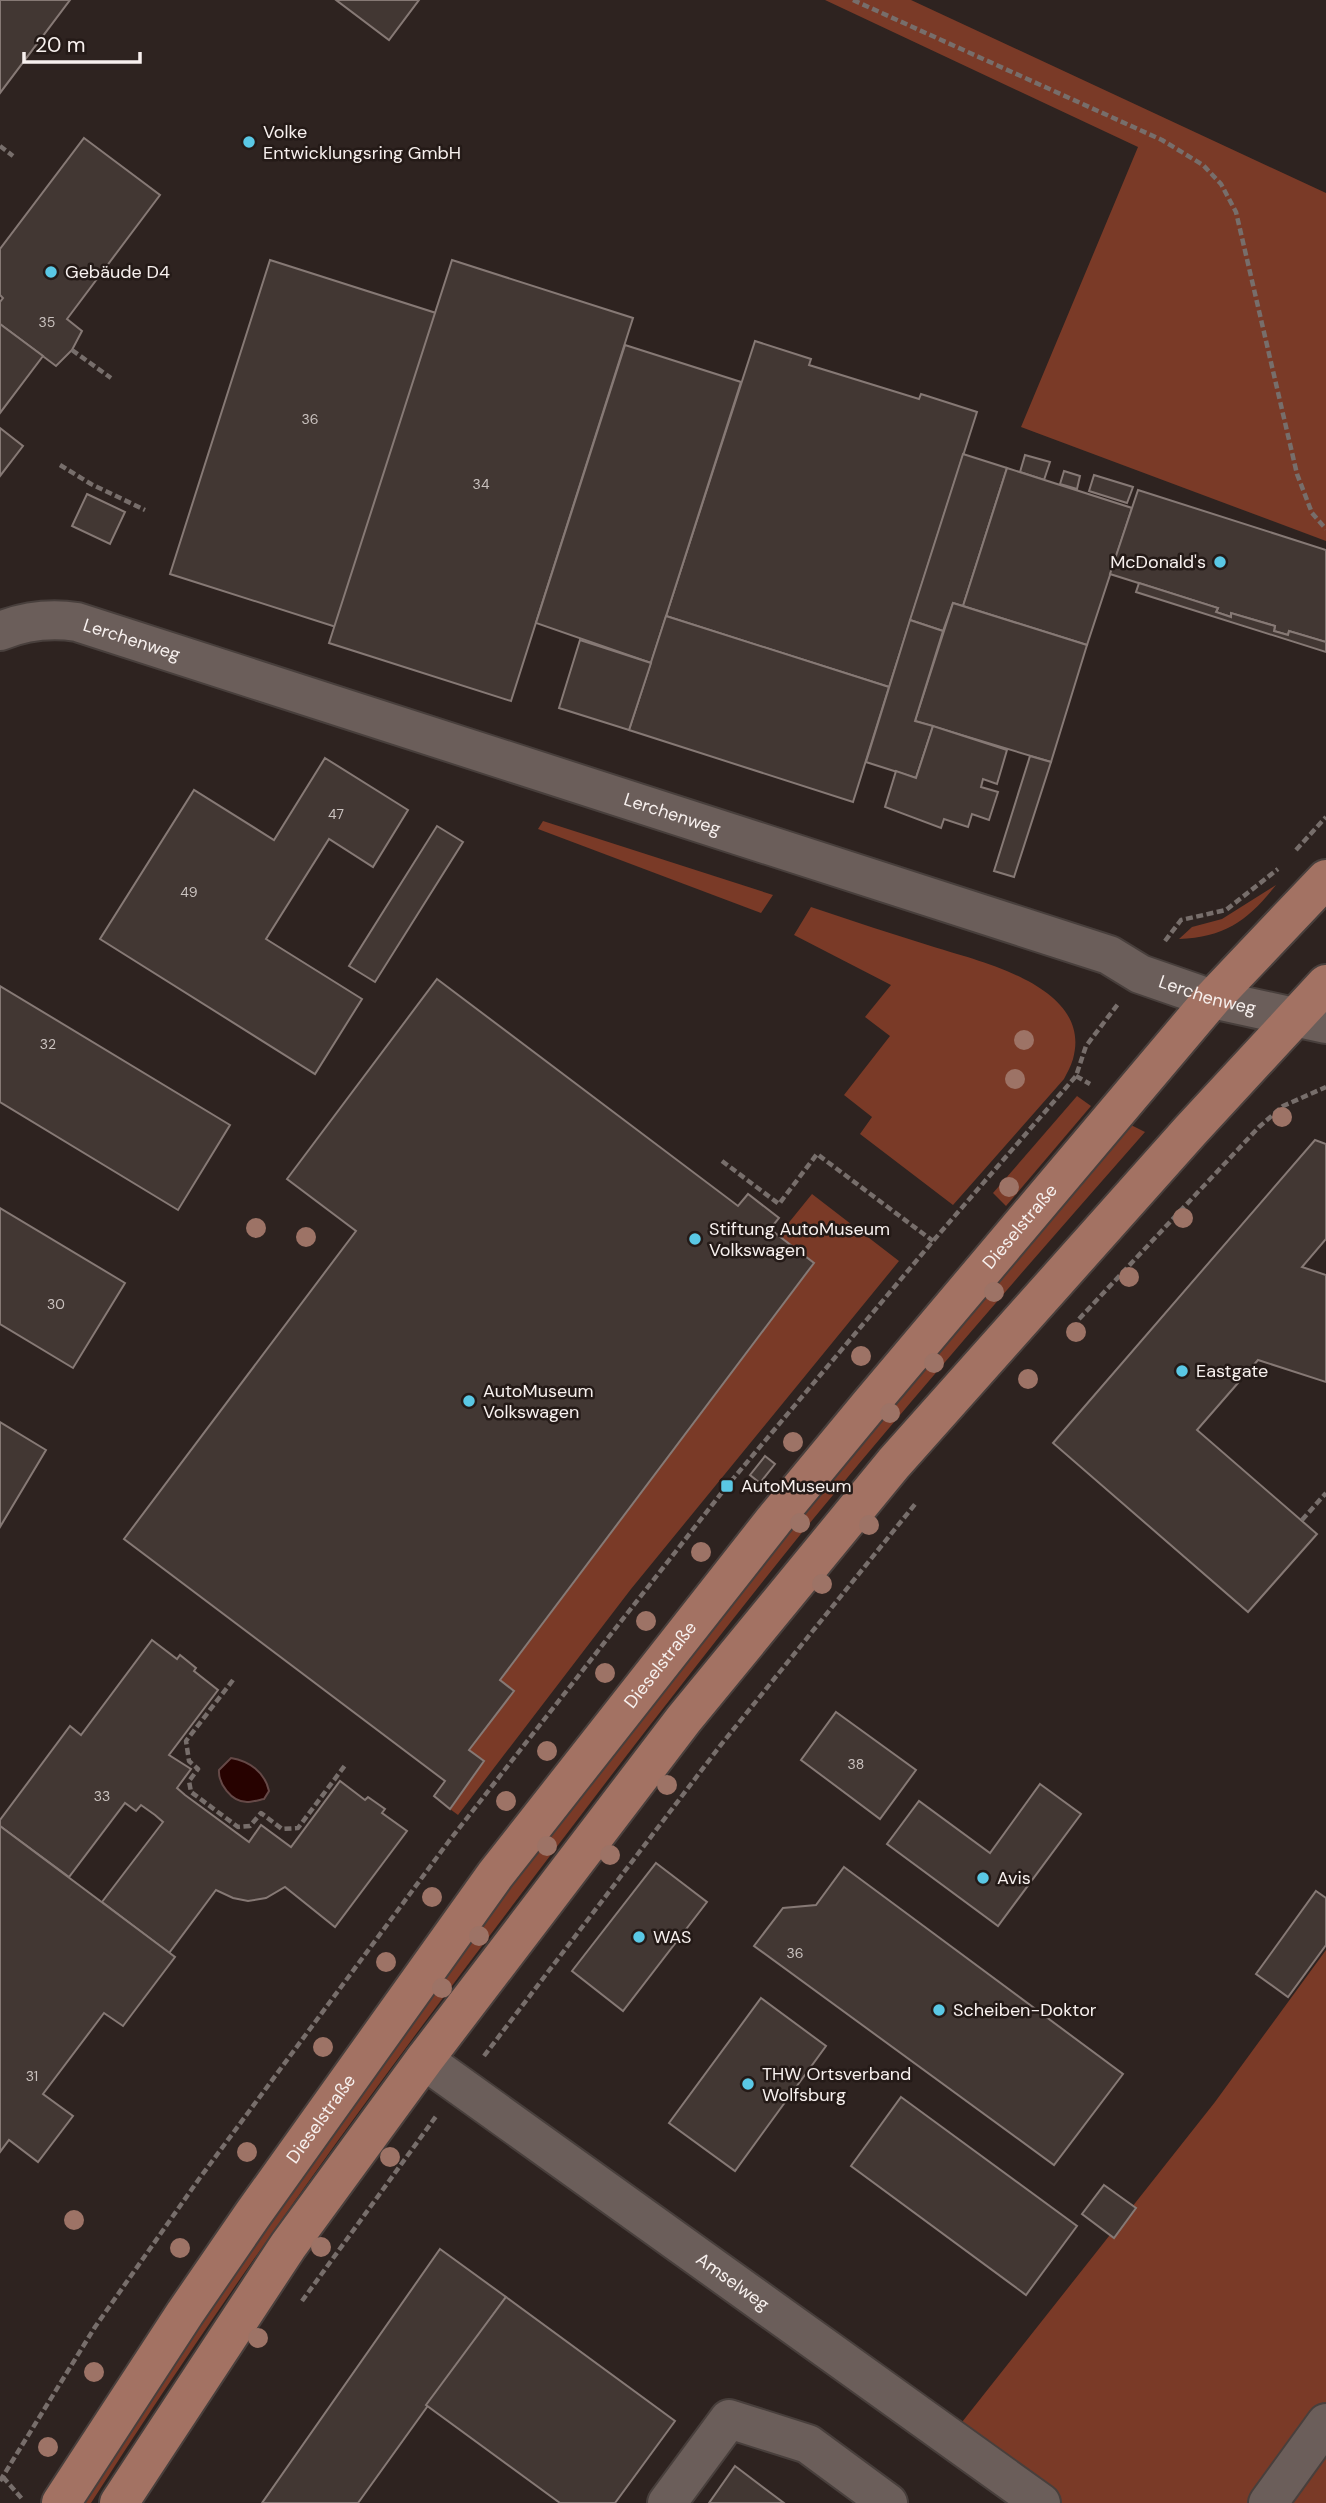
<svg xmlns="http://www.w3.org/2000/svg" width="1326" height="2503" font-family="'DM Sans',sans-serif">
<rect width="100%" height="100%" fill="#2e2320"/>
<g fill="#7a3a27">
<polygon points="825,0 911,0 1326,193 1326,541 1021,427 1138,147"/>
<polygon points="543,821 773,895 761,913 538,829"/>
<path d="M1276,885C1248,920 1226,937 1179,939L1192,927L1222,919Z"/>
<path d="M811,907C852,921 893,934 934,947C982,962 1093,987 1073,1059C1071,1066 1067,1073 1064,1079L953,1205L860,1134L872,1117L844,1095L890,1036L865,1017L891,985L794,935Z"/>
<polygon points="1077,1096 1091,1106 1006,1206 993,1193"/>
<path d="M1129,1124L1145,1132C1028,1265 912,1398 800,1535C702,1657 606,1781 512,1906C365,2100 222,2297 91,2503H75L331,2124L704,1628Z"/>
<polygon points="812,1194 899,1261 631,1589 458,1815 450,1809 484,1761 469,1750 513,1692 500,1680 814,1263 778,1236"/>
<polygon points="1326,1950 1326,2503 1041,2503 951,2436 1215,2102"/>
</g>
<path fill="#270200" stroke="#654947" stroke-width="2" d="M231,1758C249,1761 265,1772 269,1791L264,1799C259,1800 252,1802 247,1802C231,1802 218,1783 219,1770Z"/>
<g fill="#423733" stroke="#867975" stroke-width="2">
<polygon points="0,0 70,0 0,93"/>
<polygon points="336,0 419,0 389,40"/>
<polygon points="84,138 160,195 67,319 82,331 72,350 56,366 0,324 0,302 3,298 0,295 0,249"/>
<polygon points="270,260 436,313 336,627 170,574"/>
<polygon points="452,260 633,318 511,701 329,643"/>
<polygon points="0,324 43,356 0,413"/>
<polygon points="755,341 811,359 809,365 919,399 921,394 977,412 889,687 666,616"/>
<polygon points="625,345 741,382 651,663 536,623"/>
<polygon points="0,428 23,446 0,476"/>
<polygon points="963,454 1007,468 963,606 953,603 943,631 910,620"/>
<polygon points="1025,455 1050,462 1044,480 1020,472"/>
<polygon points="1007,468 1132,508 1087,645 963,606"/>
<polygon points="1064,471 1080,476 1077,489 1060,484"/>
<polygon points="1094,475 1133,487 1127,503 1089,491"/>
<polygon points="1138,490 1326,550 1326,642 1289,631 1288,635 1274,631 1275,626 1231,613 1231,617 1216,612 1218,608 1110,574"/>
<polygon points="87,494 125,512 110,544 72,526"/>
<polygon points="1139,583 1218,608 1216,612 1231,617 1231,613 1275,626 1274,631 1288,635 1289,631 1326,642 1326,652 1136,592"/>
<polygon points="953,603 1087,645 1051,762 915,721"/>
<polygon points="666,616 889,687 853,802 629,730"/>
<polygon points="910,620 943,631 915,721 933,726 916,778 866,762"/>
<polygon points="580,640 651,663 629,730 559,708"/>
<polygon points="933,726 1007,750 997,784 983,779 981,787 998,792 989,820 972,814 968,827 944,819 941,828 885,807 896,771 916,778"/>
<polygon points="1030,756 1051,762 1014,877 994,871"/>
<polygon points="325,758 408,810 373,867 329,839 266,939 362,999 315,1074 100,939 194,790 274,840"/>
<polygon points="437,826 463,842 375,982 349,966"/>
<polygon points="437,979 738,1206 748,1194 779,1218 770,1229 814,1263 500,1680 514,1691 469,1750 484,1761 450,1809 434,1796 445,1781 124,1539 356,1231 287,1179"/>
<polygon points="0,986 230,1125 178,1210 0,1102"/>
<polygon points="1315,1140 1326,1144 1326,1239 1302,1267 1326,1275 1326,1382 1258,1360 1197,1430 1317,1534 1248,1612 1053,1443"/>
<polygon points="0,1208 125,1283 73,1368 0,1324"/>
<polygon points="0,1422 46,1450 0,1527"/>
<polygon points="765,1456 775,1464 760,1483 750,1475"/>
<polygon points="152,1640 177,1659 180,1655 196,1668 194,1671 218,1690 169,1755 191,1769 177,1788 185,1795 249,1842 261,1825 291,1847 340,1781 365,1800 368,1797 385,1809 382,1813 407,1831 335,1927 285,1887 266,1898 248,1901 233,1898 216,1890 169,1953 102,1902 163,1822 155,1815 141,1805 136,1811 125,1803 69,1877 0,1826 0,1820 70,1726 81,1735"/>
<polygon points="836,1712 916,1770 880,1819 801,1760"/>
<polygon points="1040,1784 1081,1814 998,1926 887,1844 919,1801 990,1853"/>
<polygon points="0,1826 175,1957 123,2026 104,2013 43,2094 73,2116 38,2162 9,2140 0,2152"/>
<polygon points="656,1863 707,1902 623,2011 572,1971"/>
<polygon points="844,1867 1123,2074 1054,2165 754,1946 783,1908 816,1905"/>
<polygon points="1316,1891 1326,1898 1326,1945 1288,1997 1256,1974"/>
<polygon points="761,1998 826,2046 735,2171 669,2123"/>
<polygon points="901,2097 1077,2226 1026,2295 851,2166"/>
<polygon points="1104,2185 1136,2208 1114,2238 1082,2214"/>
<polygon points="440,2249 506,2297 358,2503 262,2503"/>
<polygon points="506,2297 675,2421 615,2503 560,2503 426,2405"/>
<polygon points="735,2466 784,2503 709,2503"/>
</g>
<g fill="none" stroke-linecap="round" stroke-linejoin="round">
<defs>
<g id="minor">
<path id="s1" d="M0,631C25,621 50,618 77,622L1109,955L1140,974L1212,999L1326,1024"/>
<path id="s2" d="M424,2060L1041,2503"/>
<polyline points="667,2503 729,2419 808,2444 888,2503"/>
<polyline points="1268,2503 1326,2423"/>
</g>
<g id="major">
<path id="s3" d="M61,2503L185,2313L253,2214L495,1875L774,1520L870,1404L1212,999L1326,879"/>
<polyline points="119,2503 288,2246 424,2060 684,1719 894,1463 1190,1131 1326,984"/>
</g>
</defs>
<use href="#minor" stroke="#483f3c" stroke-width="42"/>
<use href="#major" stroke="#483f3c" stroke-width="42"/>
<g stroke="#776e6b" stroke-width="4.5" stroke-dasharray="7 3.5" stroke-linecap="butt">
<polyline points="853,0 1162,140 1203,165 1221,184 1236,212 1297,474 1312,513 1326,529"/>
<polyline points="0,146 13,156"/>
<polyline points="72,350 111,378"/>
<polyline points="60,465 91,484 145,510"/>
<polyline points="1296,850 1326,817"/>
<polyline points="1165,941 1181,920 1226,910 1278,869"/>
<polyline points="1076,1076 1090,1084"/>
<polyline points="722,1161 779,1204 817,1154 933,1241"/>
<polyline points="1079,1319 1259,1127 1283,1106 1326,1087"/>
<polyline points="1302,1520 1326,1493"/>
<polyline points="233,1680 186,1741 189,1761 198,1769 189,1781 191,1792 238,1827 250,1826 261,1813 282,1829 298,1828 346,1764"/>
<polyline points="484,2056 720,1746 916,1503"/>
<polyline points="302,2301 437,2115"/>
<polyline points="3,2477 23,2500"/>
<polyline points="0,2481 95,2327 199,2179 449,1841 727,1486 933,1241 1076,1076 1086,1046 1118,1004"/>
</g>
<use href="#minor" stroke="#6b5e5a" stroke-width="38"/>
<use href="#major" stroke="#a37263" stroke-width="38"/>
</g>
<g fill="#9d7366">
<circle cx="1024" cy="1040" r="10"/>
<circle cx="1015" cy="1079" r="10"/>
<circle cx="1282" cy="1117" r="10"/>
<circle cx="1009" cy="1187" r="10"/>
<circle cx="1183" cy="1218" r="10"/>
<circle cx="256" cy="1228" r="10"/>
<circle cx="306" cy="1237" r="10"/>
<circle cx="1129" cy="1277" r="10"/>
<circle cx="994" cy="1292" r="10"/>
<circle cx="1076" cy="1332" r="10"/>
<circle cx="861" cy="1356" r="10"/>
<circle cx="934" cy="1363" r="10"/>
<circle cx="1028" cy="1379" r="10"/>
<circle cx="890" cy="1413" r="10"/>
<circle cx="793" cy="1442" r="10"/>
<circle cx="800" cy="1523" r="10"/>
<circle cx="869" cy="1525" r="10"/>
<circle cx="701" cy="1552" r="10"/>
<circle cx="822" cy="1584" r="10"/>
<circle cx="646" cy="1621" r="10"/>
<circle cx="605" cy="1673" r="10"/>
<circle cx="547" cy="1751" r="10"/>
<circle cx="667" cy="1785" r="10"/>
<circle cx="506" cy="1801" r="10"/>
<circle cx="547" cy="1846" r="10"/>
<circle cx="610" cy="1855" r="10"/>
<circle cx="432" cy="1897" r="10"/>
<circle cx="479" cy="1936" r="10"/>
<circle cx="386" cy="1962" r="10"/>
<circle cx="442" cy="1988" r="10"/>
<circle cx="323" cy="2047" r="10"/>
<circle cx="247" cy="2152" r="10"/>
<circle cx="390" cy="2157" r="10"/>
<circle cx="74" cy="2220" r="10"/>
<circle cx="321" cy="2247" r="10"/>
<circle cx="180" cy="2248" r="10"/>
<circle cx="258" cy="2338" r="10"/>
<circle cx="94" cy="2372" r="10"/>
<circle cx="48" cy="2447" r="10"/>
</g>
<g fill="#5ac8e5" stroke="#241a17" stroke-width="2.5">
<circle cx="249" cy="142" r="7"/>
<circle cx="51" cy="272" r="7"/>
<circle cx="1220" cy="562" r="7"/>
<circle cx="695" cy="1239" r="7"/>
<circle cx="1182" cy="1371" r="7"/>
<circle cx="469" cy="1401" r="7"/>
<rect x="720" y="1479" width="14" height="14" rx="3.5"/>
<circle cx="983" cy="1878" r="7"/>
<circle cx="639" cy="1937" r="7"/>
<circle cx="939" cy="2010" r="7"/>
<circle cx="748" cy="2084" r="7"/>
</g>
<g text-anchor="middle" stroke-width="5" stroke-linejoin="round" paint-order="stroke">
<g font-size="14" fill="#cac2bf">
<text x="47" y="327">35</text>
<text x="310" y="424">36</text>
<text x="481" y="489">34</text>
<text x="336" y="819">47</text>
<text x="189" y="897">49</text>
<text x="48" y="1049">32</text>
<text x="56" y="1309">30</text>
<text x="856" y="1769">38</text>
<text x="102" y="1801">33</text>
<text x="795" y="1958">36</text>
<text x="32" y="2081">31</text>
</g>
<g font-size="18" fill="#f7f0ee" stroke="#241a17" text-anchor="start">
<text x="263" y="138">Volke<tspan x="263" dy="21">Entwicklungsring GmbH</tspan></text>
<text x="65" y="278">Gebäude D4</text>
<text x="1206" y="568" text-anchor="end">McDonald's</text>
<text x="709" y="1235">Stiftung AutoMuseum<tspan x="709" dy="21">Volkswagen</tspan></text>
<text x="1196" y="1377">Eastgate</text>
<text x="483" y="1397">AutoMuseum<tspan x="483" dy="21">Volkswagen</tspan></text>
<text x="741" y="1492">AutoMuseum</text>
<text x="997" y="1884">Avis</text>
<text x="653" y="1943">WAS</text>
<text x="953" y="2016">Scheiben-Doktor</text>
<text x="762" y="2080">THW Ortsverband<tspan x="762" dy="21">Wolfsburg</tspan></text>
</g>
<g font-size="18" fill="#f7f0ee" stroke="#241a17">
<text dy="6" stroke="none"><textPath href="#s1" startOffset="136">Lerchenweg</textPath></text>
<text dy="6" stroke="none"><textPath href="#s1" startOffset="704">Lerchenweg</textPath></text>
<text dy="6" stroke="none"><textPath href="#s1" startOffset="1270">Lerchenweg</textPath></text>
<text dy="6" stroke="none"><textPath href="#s3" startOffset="1598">Dieselstraße</textPath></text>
<text dy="6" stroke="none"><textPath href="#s3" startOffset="1031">Dieselstraße</textPath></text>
<text dy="6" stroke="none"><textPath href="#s3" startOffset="464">Dieselstraße</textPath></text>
<text dy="6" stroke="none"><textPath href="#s2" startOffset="380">Amselweg</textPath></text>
</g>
</g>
<path d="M24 52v10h116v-10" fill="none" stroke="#f7f0ee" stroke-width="3.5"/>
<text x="35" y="52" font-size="21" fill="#f7f0ee" stroke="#241a17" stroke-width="5" paint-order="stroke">20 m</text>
</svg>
